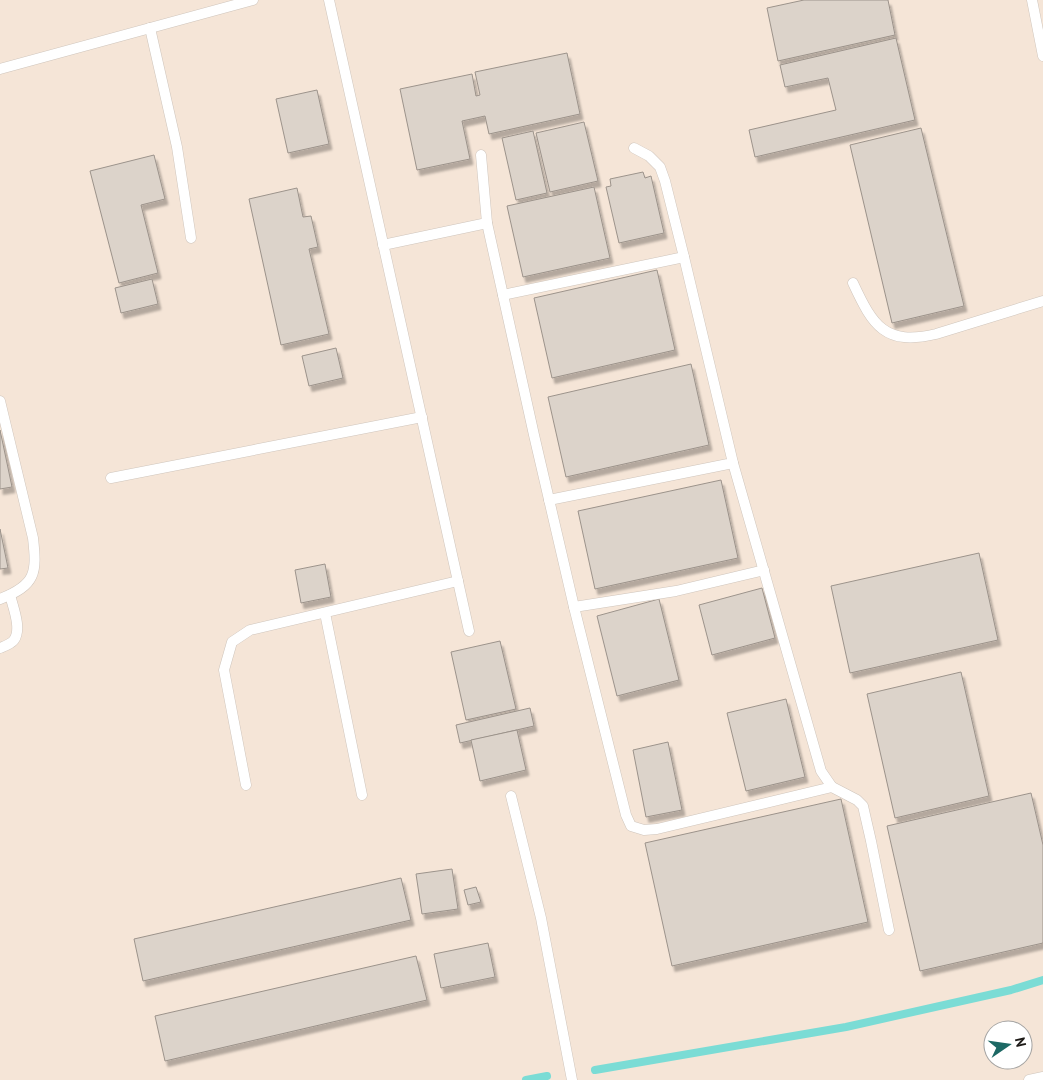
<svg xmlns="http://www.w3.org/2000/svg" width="1043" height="1080" font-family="'PT Sans',sans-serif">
<defs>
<filter id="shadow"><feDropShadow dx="3" dy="5.5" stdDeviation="1" flood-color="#0004"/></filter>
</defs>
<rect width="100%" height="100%" fill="#fef4eb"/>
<path fill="#f5e5d7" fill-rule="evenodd" d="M0,0H1043V1080H0ZM993,1030H1023V1060H993Z"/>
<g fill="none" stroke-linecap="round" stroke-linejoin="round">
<g stroke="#7bdcd5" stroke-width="8">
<polyline points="595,1070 846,1027 1011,990 1043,980"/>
<polyline points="526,1080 547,1076"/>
</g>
</g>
<g fill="#dcd3ca" stroke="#9c938b" filter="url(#shadow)">
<polygon points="804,0 888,0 895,35 778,61 767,8"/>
<polygon points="896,38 915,120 755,157 749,130 836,110 828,78 785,87 780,65"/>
<polygon points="567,53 580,114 489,134 485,116 462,121 470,159 417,170 400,89 472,74 476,96 480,95 475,72"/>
<polygon points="317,90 329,144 288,153 276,99"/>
<polygon points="584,122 598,181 550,192 536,133"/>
<polygon points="921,128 964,306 892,323 850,145"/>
<polygon points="533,131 547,193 516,200 502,138"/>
<polygon points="154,155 165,199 141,205 158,273 119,283 90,171"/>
<polygon points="643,172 645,178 651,176 664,233 619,243 606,187 611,186 610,179"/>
<polygon points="594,187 610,258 523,277 507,206"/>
<polygon points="297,188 303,217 311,216 318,247 309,249 329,334 281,345 249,199"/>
<polygon points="657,270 675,350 552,378 534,298"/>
<polygon points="152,279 158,304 121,313 115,288"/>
<polygon points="336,348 343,378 309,386 302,356"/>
<polygon points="691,364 709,445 566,477 548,397"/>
<polygon points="0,430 12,487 0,489"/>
<polygon points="721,480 738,558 595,589 578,511"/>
<polygon points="0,529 8,568 0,569"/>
<polygon points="979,553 998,640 850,673 831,586"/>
<polygon points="325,564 331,597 301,603 295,570"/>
<polygon points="762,588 775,638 712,655 699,605"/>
<polygon points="659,599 679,680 617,696 597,616"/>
<polygon points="500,641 516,709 466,720 451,652"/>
<polygon points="961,672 989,796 895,818 867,694"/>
<polygon points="786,699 805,777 746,791 727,713"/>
<polygon points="530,708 534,726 460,743 456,725"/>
<polygon points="517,730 526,770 480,781 471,740"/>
<polygon points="668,742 682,810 646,817 633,750"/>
<polygon points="1031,793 1043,845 1043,943 920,971 887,826"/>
<polygon points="841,799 868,922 672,966 645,843"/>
<polygon points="452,869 458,909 422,914 416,874"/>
<polygon points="401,878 411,920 143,981 134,939"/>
<polygon points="476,887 481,902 468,905 464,890"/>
<polygon points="488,943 495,977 441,988 434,954"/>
<polygon points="416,956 427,1000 165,1061 155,1016"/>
</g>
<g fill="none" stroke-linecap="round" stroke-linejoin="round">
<defs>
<g id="lane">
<polyline points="329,0 469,631"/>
<polyline points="1032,0 1043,56"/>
<polyline points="150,28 177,147 191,238"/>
<polyline points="0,69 253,0"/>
<polyline points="481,155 487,223 534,435 574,607 626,815 631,826 644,830 657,829 832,787"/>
<polyline points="383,245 487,223"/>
<path d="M853,283C873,326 885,346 936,334L1043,301"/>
<polyline points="503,295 684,257 665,181 660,167 649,156 634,148"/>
<path d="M0,401L33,538C37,573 36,585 0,599"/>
<polyline points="733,463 821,771 832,787 857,800 863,806 871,841 889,930"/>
<polyline points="111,478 422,417"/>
<polyline points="549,500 733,463 684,257"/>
<polyline points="574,607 676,591 764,570"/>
<polyline points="325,613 362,795"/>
<path d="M0,648C5,646 11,644 14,640C22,629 13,607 10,595"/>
<polyline points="246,785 224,670 232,642 250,630 458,581"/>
<polyline points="511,796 541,918 572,1080"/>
<polyline points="1029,1080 1043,1077"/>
</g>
</defs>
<use href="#lane" stroke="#cfc5bc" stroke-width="11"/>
<use href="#lane" stroke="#fff" stroke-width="10"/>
</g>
<g transform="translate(1008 1045) rotate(77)"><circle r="24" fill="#ffffff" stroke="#a4a3a2"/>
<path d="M0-4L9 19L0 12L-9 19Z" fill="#1c6864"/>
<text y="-8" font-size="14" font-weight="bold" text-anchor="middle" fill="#1c1916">N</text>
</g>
</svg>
